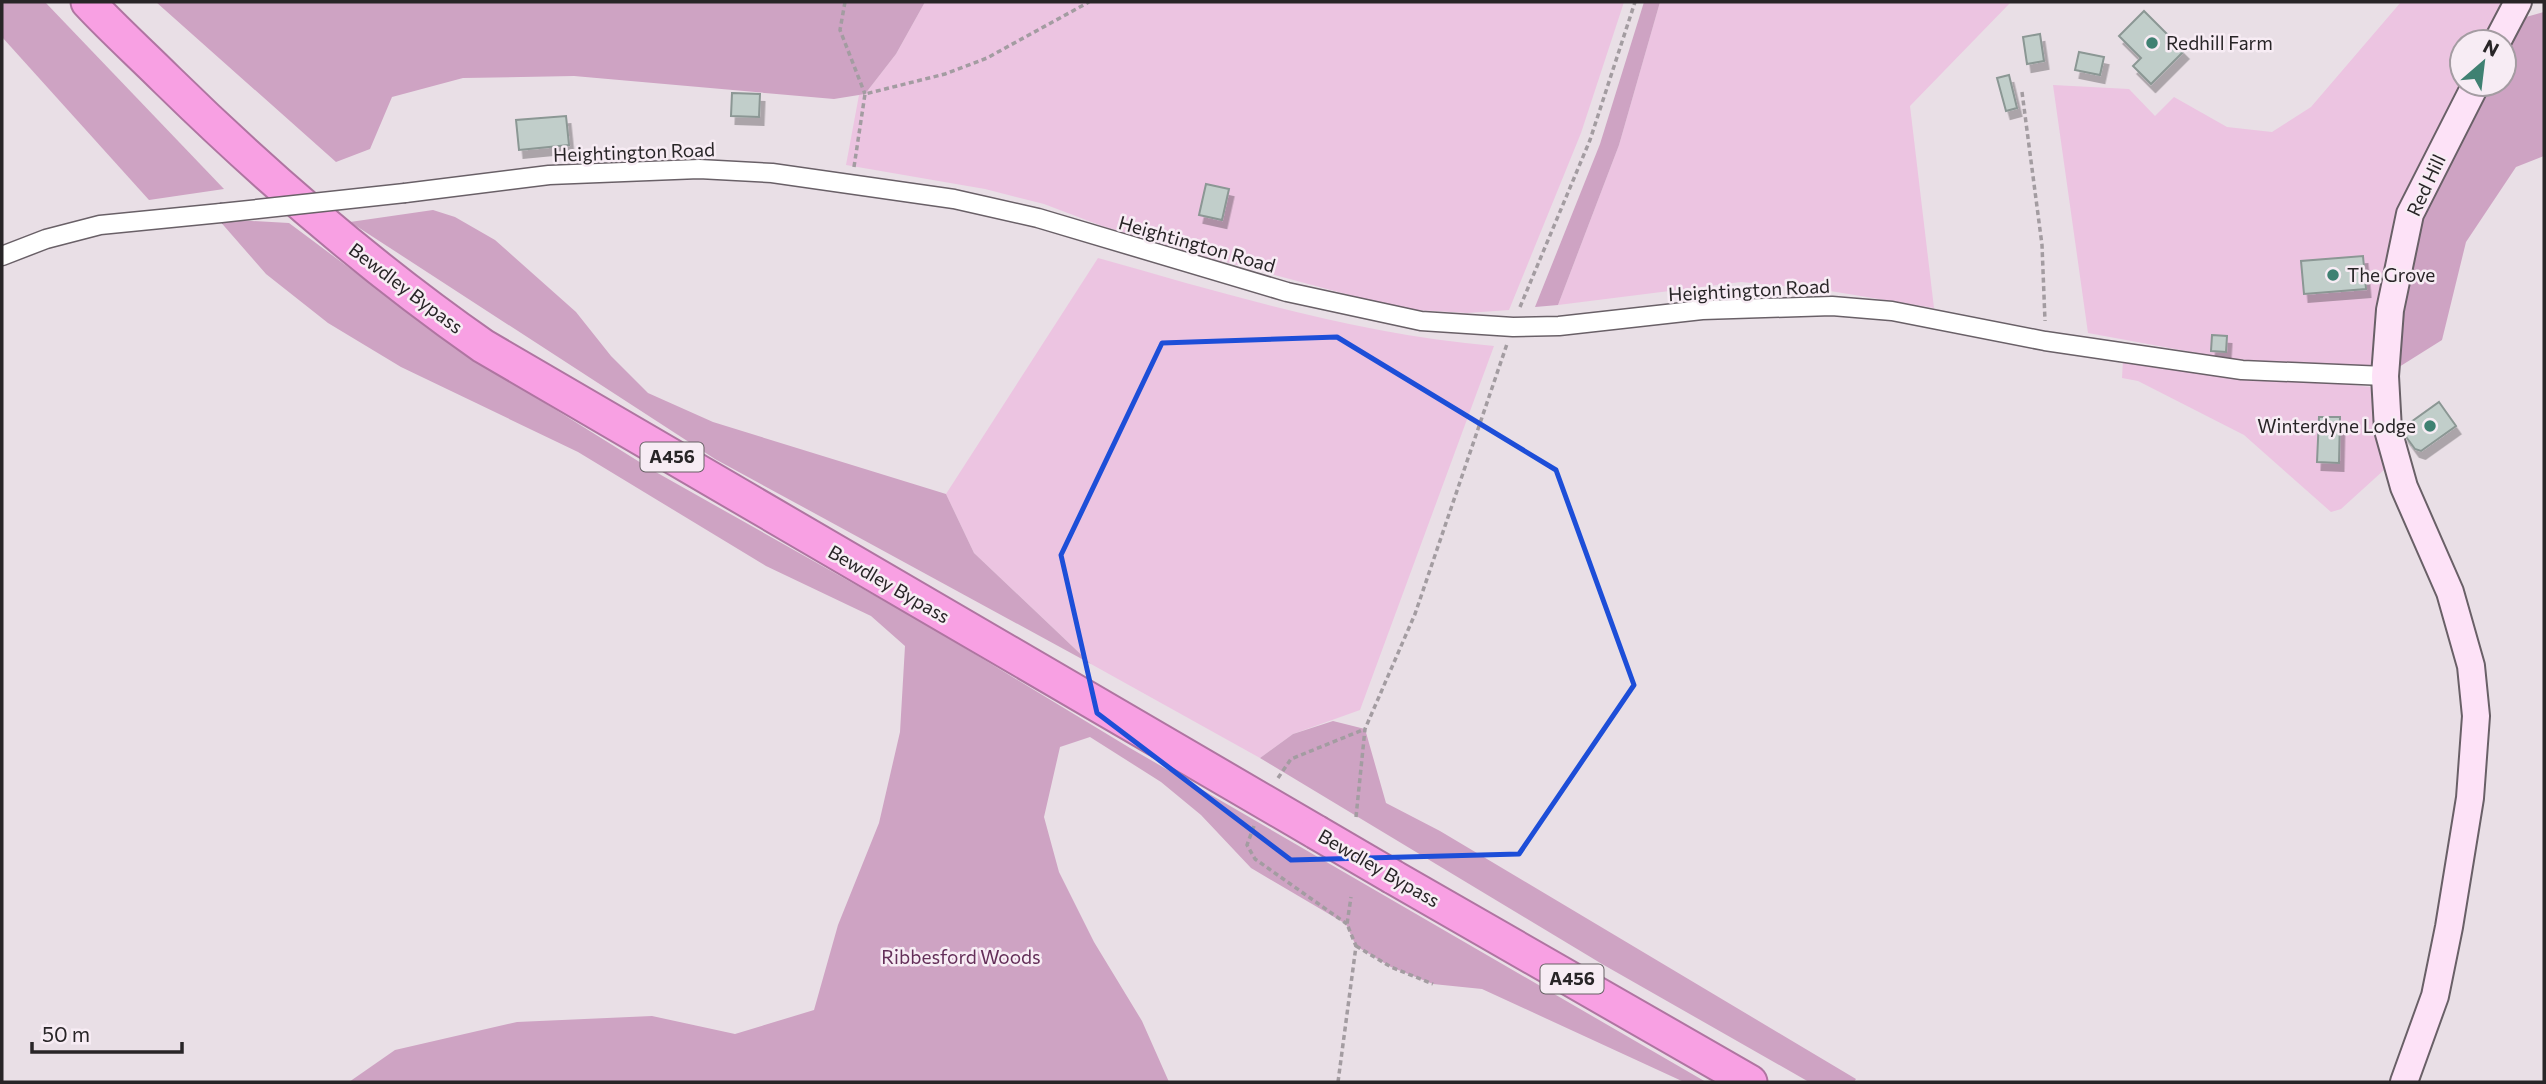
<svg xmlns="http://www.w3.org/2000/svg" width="2546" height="1084" font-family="Commissioner,sans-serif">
<defs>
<filter id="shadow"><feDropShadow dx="4.5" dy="8" stdDeviation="0" flood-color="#0004"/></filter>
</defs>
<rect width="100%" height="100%" fill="#e9dfe6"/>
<g fill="#ecc4e1">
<polygon points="925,2 1624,2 1581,133 1509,310 1467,313 1417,310 1372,301 1203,256 1102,226 1044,204 985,189 846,165 859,95 865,94 896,54"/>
<polygon points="1660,2 2011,2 1910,106 1934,308 1824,290 1741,282 1558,305 1619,145"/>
<polygon points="2401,2 2509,2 2489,42 2462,42 2462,84 2373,371 2224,358 2088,333 2053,85 2129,89 2155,116 2174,97 2227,127 2272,132 2311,107"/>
<path d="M1098,258C1229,295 1357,334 1494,346L1360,710L1293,734L1260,758L1091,664L974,553L946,494Z"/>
<polygon points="2123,360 2370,387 2376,396 2384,470 2341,509 2331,512 2244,435 2138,381 2122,378"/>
</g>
<g fill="#cea3c3">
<polygon points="2,2 45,2 224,189 149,200 2,37"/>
<polygon points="156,2 925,2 896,54 865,94 834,99 574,76 463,78 392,97 370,149 336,162"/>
<polygon points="1644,2 1660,2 1619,145 1558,305 1535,307 1600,144"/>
<path d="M2544,12V156L2516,167L2466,242L2442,340L2399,367L2393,356L2418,221L2487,84H2504C2504,49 2507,46 2526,17Z"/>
<polygon points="433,210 455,217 495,240 576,312 611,356 648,393 713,422 946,494 974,553 1091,664 715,459 350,222"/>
<polygon points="218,219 289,223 458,349 654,471 927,625 1130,748 1706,1082 1684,1082 1482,989 1433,984 1391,967 1356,946 1346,924 1251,868 1201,815 1161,782 1090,737 1060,747 1044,817 1059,872 1094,942 1142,1021 1169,1082 349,1082 395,1050 517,1022 652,1016 735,1034 814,1010 838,925 879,823 900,732 905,646 871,616 766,566 578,452 401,367 328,323 266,274"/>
<polygon points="1333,721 1365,729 1386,803 1440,831 1856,1079 1854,1082 1809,1082 1602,964 1260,758 1293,734"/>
</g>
<g fill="#c1ceca" stroke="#8b9794" stroke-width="2" filter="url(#shadow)">
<polygon points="2144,11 2184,51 2151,84 2133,66 2141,58 2119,36"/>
<polygon points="2040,34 2044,61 2027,64 2023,37"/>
<polygon points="2079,52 2104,57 2100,75 2075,70"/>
<polygon points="2009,75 2017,108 2006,111 1997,78"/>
<polygon points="732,93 760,94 759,117 731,116"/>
<polygon points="566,116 569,145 519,150 516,120"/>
<polygon points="1206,184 1229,189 1222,220 1199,215"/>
<polygon points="2363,256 2366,289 2304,294 2301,261"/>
<polygon points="2212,335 2227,336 2226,352 2211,351"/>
<polygon points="2439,402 2456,426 2421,451 2415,449 2404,434 2404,427"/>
<polygon points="2319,417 2340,417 2339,463 2317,462"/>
</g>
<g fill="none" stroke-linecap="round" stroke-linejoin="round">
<defs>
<g id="street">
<polyline points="405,193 549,175 699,169 772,173 954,199 1038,218 1287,292 1421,321 1513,327 1559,326 1702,310 1832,306 1892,311 2045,341 2242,370 2385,376"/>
<polyline points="2,256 46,239 100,225 221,213"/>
</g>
<g id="secondary">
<polyline points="2497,42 2518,2"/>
<polyline points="2404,1082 2435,996 2449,927 2470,798 2476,716 2471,666 2450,592 2404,487 2388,430 2385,376 2390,310 2410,214 2476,84"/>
</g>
<g id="highway">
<path d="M88,2C113,29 141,54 167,80C266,177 370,267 483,346L1316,832"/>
<polyline points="1393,877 1750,1082"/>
</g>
</defs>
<use href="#street" stroke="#696067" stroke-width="21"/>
<use href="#secondary" stroke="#696067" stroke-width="30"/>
<use href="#highway" stroke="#af75a1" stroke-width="37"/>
<g stroke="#a39ca1" stroke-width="3.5" stroke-dasharray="5 3.5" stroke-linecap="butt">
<polyline points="845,2 840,30 865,94"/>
<polyline points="2022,92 2042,245 2045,321"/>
<polyline points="854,167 865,94 945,74 987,58 1089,2"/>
<polyline points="1520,307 1590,140 1635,2"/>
<polyline points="1278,778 1291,759 1365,729"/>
<polyline points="1356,817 1365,729 1415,614 1507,344"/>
<polyline points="1254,826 1247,845 1255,859 1347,924"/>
<polyline points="1356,946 1391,967 1433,984"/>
<polyline points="1338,1082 1356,946 1347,924 1351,897"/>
</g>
<use href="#street" stroke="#fff" stroke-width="18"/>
<use href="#secondary" stroke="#fde2f7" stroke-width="26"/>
<use href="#highway" stroke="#f8a0e3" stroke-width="33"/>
<defs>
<polyline id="street-bridge" points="221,213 405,193"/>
<polyline id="highway-bridge" points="1316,832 1393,877"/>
</defs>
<use href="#street-bridge" stroke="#696067" stroke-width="21" stroke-linecap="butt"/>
<use href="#highway-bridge" stroke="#af75a1" stroke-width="37" stroke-linecap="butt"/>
<use href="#street-bridge" stroke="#fff" stroke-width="18"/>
<use href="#highway-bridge" stroke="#f8a0e3" stroke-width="33"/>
</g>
<path fill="none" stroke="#1d4ed8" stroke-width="5" stroke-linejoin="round" d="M1337,337L1556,470L1634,685L1519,854L1291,860L1097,713L1061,555L1162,343Z"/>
<g fill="#3f8172" stroke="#f7ecf4" stroke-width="2.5">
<circle cx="2152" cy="43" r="7"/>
<circle cx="2333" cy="275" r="7"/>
<circle cx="2430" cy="426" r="7"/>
</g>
<g text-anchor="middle" stroke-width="5" stroke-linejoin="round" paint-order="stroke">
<g fill="#f7ecf4" stroke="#666164" stroke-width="2">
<rect x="640.5" y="442.5" width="63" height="29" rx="5"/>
<rect x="1540.5" y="964.5" width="63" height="29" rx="5"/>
</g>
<g font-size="18" font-weight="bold" fill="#282527">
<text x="672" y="463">A456</text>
<text x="1572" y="985">A456</text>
</g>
<g font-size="19" fill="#282527" stroke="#f7ecf4" text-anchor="start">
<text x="2166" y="50">Redhill Farm</text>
<text x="2347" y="282">The Grove</text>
<text x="2416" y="433" text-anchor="end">Winterdyne Lodge</text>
</g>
<g font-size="19" fill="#282527" stroke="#f7ecf4">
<text transform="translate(634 152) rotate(-2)" y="7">Heightington Road</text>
<text transform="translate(2426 185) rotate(-65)" y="7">Red Hill</text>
<text transform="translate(1197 244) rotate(16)" y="7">Heightington Road</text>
<text transform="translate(406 288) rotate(37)" y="7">Bewdley Bypass</text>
<text transform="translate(1749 290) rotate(-3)" y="7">Heightington Road</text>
<text transform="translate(889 584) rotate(30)" y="7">Bewdley Bypass</text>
<text transform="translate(1379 868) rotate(30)" y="7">Bewdley Bypass</text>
</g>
<g font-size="19" fill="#642f59" stroke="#f7ecf4">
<text x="961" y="964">Ribbesford Woods</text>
</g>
</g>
<rect width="2546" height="1084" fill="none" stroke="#282527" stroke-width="7"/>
<g transform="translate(2483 63) rotate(28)"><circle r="33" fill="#f7ecf4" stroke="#a49ca2" stroke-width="2"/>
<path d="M0-5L12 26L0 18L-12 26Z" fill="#3f8172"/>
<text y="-10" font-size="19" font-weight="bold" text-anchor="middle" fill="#282527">N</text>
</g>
<path d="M32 1042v10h150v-10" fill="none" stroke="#282527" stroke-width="3.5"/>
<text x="42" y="1042" font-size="21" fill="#282527" stroke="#f7ecf4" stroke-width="5" paint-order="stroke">50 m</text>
</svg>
